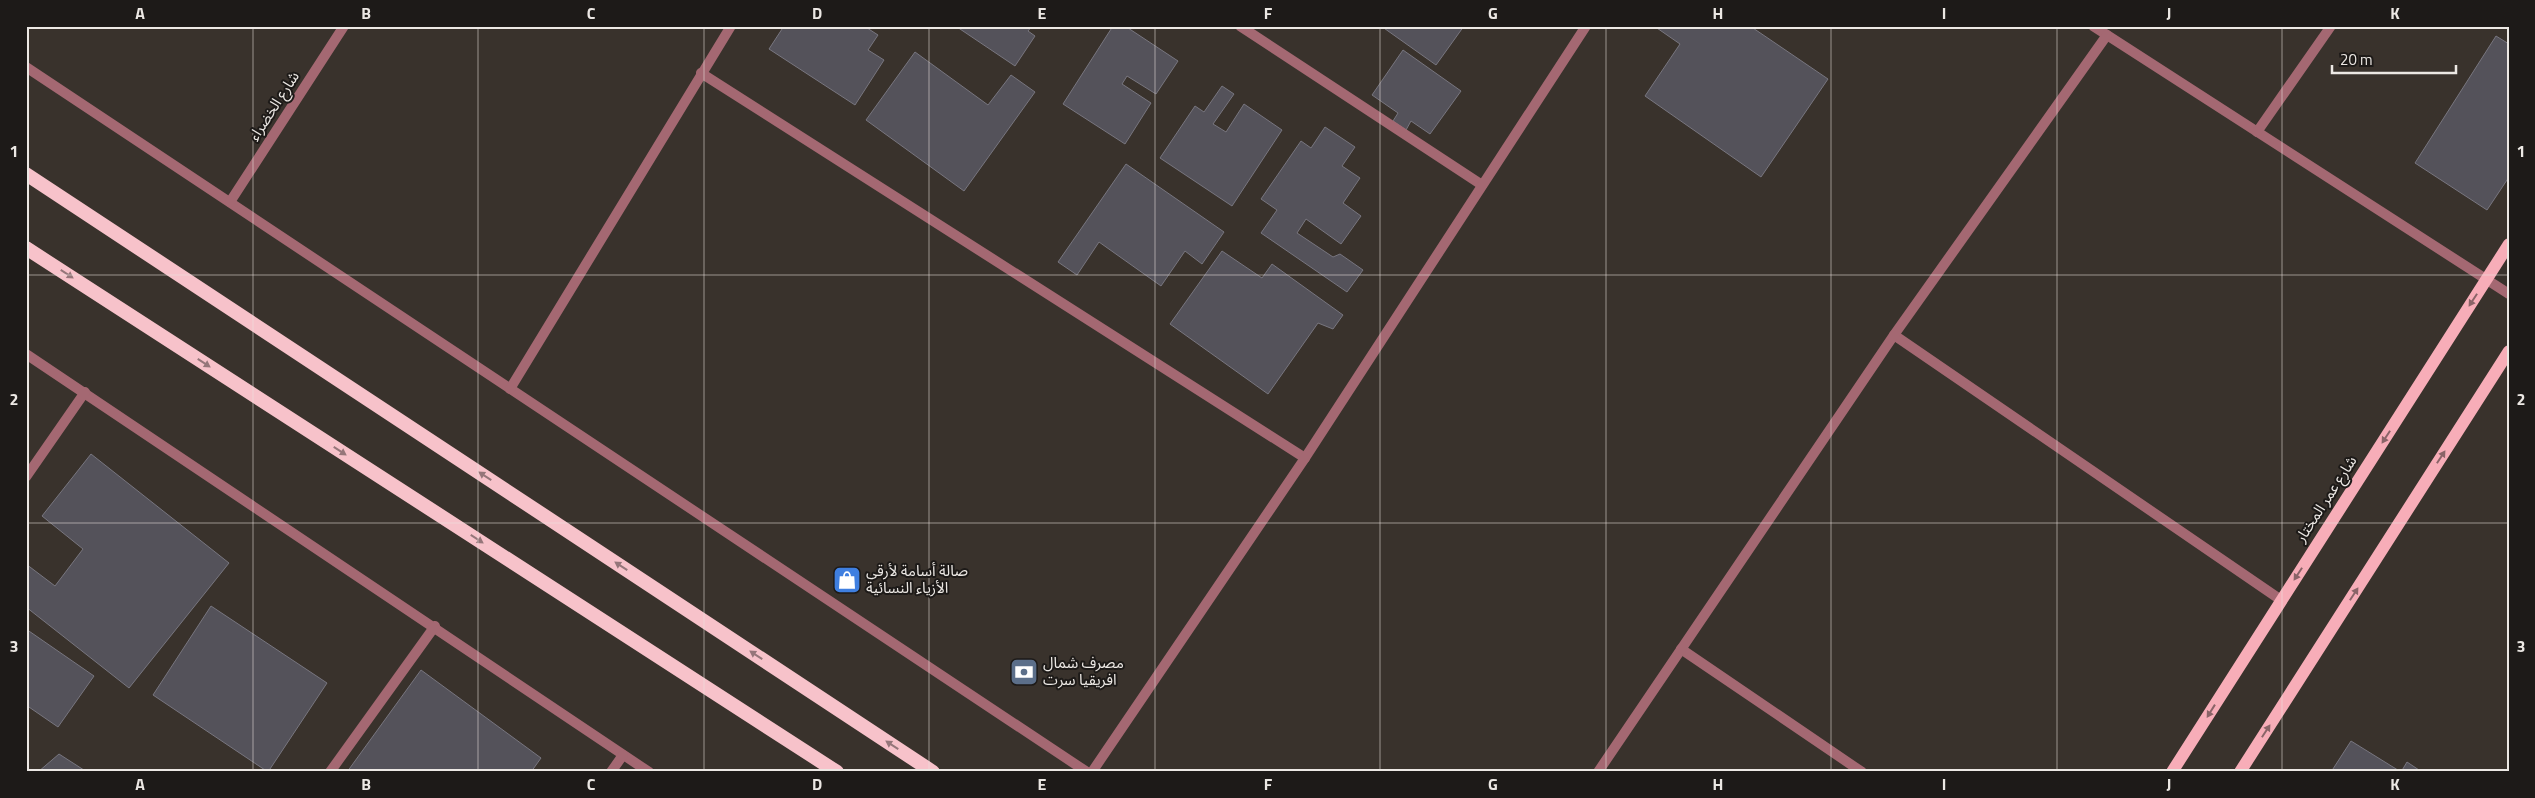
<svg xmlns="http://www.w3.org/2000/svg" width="2535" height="798" font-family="'Titillium Web','Noto Sans Arabic',sans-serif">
<rect width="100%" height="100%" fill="#39322c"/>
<g fill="#54525a" stroke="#78767f">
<polygon points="784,26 864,26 878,35 868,50 884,60 855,105 769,49"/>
<polygon points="1032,26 1028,31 1035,36 1015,66 957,27"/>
<polygon points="1113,26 1125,26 1178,61 1156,94 1127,76 1122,84 1151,103 1125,144 1063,104"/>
<polygon points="1381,26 1464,26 1436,65"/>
<polygon points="1654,26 1750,26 1828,79 1761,177 1645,96 1680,44"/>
<polygon points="2496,36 2509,44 2509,177 2487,210 2415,163"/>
<polygon points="1403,50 1461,91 1430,134 1411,121 1406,130 1393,121 1398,113 1372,95"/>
<polygon points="915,52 988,105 1011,75 1035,92 964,191 866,120"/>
<polygon points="1222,86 1234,94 1213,124 1226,132 1244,104 1282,130 1232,206 1160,158 1195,106 1204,112"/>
<polygon points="1325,127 1355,147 1342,166 1360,178 1343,203 1361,216 1341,244 1306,219 1297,233 1333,257 1340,254 1363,270 1347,292 1261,233 1277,210 1261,199 1301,141 1311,148"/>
<polygon points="1126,164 1224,232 1202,264 1185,251 1161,286 1099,242 1077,275 1058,262"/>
<polygon points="1222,251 1262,278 1272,264 1343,315 1333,329 1318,323 1268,394 1170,324"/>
<polygon points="91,454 229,563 129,688 26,607 26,564 55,586 83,549 42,516"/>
<polygon points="211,606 327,683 268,772 153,695"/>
<polygon points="26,629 94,676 58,727 26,705"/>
<polygon points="421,670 541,758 531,772 347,772"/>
<polygon points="2351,741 2401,772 2331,772"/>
<polygon points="59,754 87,772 38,772"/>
<polygon points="2407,762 2422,772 2401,772"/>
</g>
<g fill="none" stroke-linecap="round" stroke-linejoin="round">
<g stroke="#a46872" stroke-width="10">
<polyline points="1240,26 1482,185"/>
<polyline points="2093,26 2509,294"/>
<polyline points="26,67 1087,772"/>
<polyline points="701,73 1305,458"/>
<polyline points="2257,132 2331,26"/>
<polyline points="230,202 344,26"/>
<polyline points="1894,335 2281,600"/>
<polyline points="26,354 649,772"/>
<polyline points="510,389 731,26"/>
<polyline points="26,477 85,392"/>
<polyline points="1681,649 1862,772"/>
<polyline points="330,772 435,626"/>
<polyline points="611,772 623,755"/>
<polyline points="1092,772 1305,458 1586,26"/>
<polyline points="1598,772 1894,335 2107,35"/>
</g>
<g stroke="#f7adb8" stroke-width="12">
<polyline points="2172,772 2509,244"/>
<polyline points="2240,772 2509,351"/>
</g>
<g stroke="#f7c2ca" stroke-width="14">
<polyline points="26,174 933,772"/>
<polyline points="26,248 837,772"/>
</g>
</g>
<defs><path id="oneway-solid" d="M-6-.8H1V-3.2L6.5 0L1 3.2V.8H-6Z" transform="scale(1.25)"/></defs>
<g fill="#95767a">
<use href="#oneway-solid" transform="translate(67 274) rotate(33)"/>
<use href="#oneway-solid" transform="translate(204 363) rotate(33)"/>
<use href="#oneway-solid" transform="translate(340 451) rotate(33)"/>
<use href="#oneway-solid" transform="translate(485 476) rotate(-147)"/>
<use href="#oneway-solid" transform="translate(477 539) rotate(33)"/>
<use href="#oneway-solid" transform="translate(621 566) rotate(-147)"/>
<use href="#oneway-solid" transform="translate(756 655) rotate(-147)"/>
<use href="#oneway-solid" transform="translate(892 745) rotate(-147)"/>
</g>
<g fill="#8a6468">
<use href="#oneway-solid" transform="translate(2473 300) rotate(123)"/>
<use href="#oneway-solid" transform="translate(2386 437) rotate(123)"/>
<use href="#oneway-solid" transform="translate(2441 457) rotate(-57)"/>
<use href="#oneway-solid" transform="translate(2298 574) rotate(123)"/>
<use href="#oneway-solid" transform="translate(2354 594) rotate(-57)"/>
<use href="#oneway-solid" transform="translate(2211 711) rotate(122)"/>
<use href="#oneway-solid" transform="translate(2266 731) rotate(-57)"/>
</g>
<path fill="none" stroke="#ece8e4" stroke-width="1" stroke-opacity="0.55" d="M253,26V772M478,26V772M704,26V772M929,26V772M1155,26V772M1380,26V772M1606,26V772M1831,26V772M2057,26V772M2282,26V772M26,275H2509M26,523H2509"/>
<defs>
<symbol id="shop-square" viewBox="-11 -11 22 22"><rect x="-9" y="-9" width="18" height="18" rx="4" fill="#3f7fe0" stroke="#1d1a18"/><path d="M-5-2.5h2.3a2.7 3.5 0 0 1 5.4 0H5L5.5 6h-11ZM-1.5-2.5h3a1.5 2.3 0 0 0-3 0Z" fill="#fff"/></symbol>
<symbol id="bank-square" viewBox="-11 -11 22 22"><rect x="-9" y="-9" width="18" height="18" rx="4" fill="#5c6f8a" stroke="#1d1a18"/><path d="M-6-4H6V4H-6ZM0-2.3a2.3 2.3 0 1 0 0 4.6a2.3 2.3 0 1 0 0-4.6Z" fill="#fff"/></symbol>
</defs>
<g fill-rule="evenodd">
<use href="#shop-square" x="831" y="564" width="32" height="32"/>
<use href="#bank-square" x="1008" y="656" width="32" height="32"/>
</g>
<g text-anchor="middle" stroke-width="4" stroke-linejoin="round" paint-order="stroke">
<g font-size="15" fill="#ece8e4" stroke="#1d1a18">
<text transform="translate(274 106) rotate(-57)" y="5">شارع الخضراء</text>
<text transform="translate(2326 499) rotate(-57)" y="5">شارع عمر المختار</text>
</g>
<g font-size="15" fill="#ece8e4" stroke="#1d1a18" text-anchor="start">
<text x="866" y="576">صالة أسامة لأرقى<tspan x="866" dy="17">الأزياء النسائية</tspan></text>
<text x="1043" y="668">مصرف شمال<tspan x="1043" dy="17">افريقيا سرت</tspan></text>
</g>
</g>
<rect width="2535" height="798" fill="none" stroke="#1d1a18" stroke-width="55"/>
<path d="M2332 65v8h124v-8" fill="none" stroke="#ece8e4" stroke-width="2.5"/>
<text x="2340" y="65" font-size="15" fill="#ece8e4" stroke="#1d1a18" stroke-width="4" paint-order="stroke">20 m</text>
<rect x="28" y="28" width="2480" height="742" fill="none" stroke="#ece8e4" stroke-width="2"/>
<g font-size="16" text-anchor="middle" font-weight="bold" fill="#ece8e4">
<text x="140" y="19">A</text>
<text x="366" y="19">B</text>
<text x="591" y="19">C</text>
<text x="817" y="19">D</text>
<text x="1042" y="19">E</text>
<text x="1268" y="19">F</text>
<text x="1493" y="19">G</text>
<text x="1718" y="19">H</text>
<text x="1944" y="19">I</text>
<text x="2169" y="19">J</text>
<text x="2395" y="19">K</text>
<text x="14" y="157">1</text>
<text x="2521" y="157">1</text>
<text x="14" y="405">2</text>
<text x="2521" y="405">2</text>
<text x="14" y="652">3</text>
<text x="2521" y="652">3</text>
<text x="140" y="790">A</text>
<text x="366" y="790">B</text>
<text x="591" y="790">C</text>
<text x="817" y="790">D</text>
<text x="1042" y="790">E</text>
<text x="1268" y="790">F</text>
<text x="1493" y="790">G</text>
<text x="1718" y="790">H</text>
<text x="1944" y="790">I</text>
<text x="2169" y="790">J</text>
<text x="2395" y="790">K</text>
</g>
</svg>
